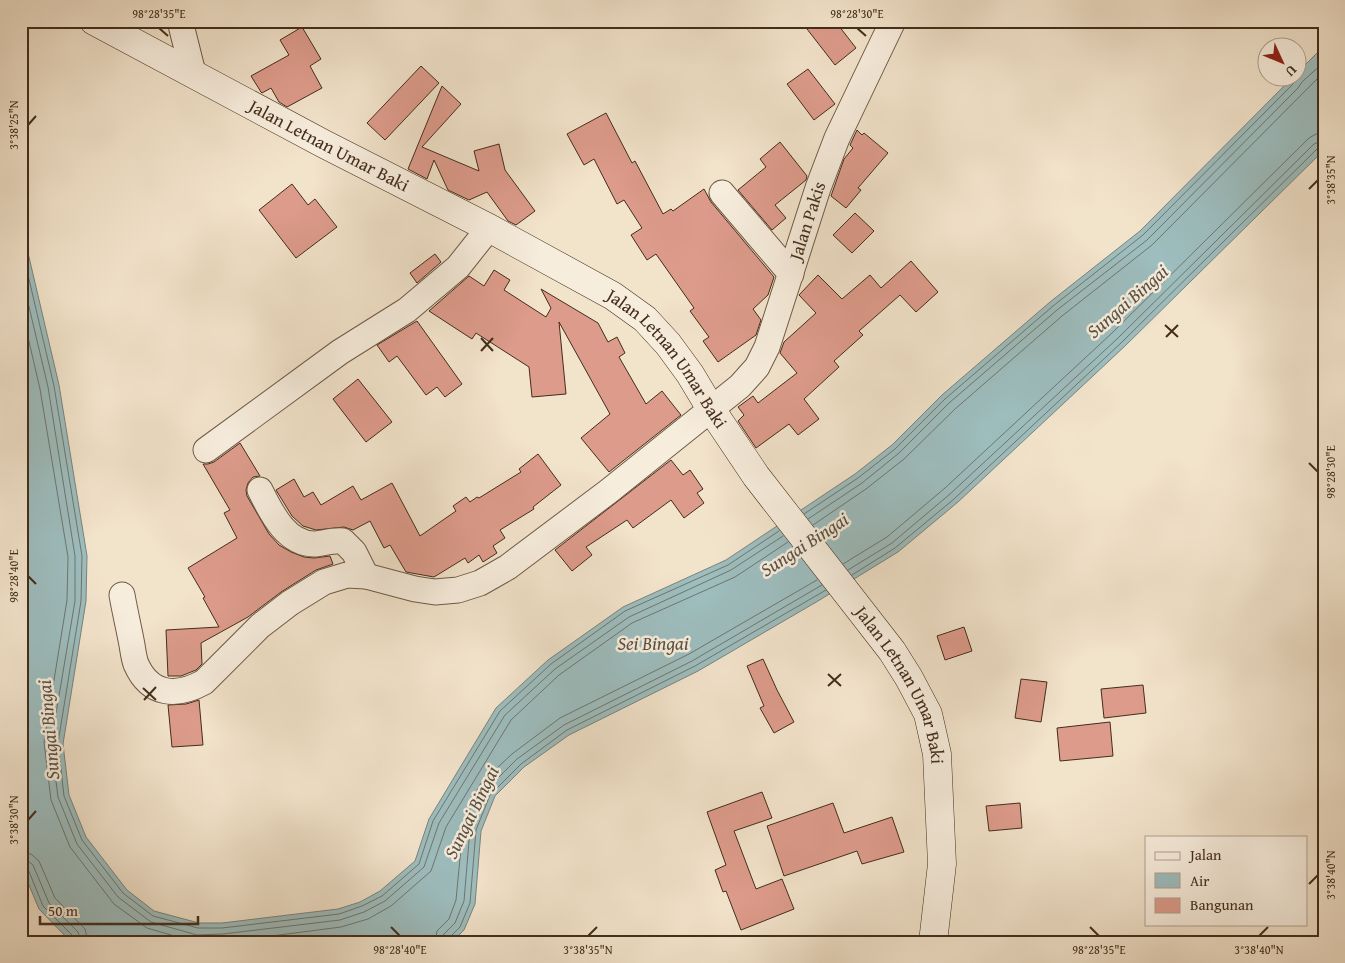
<svg xmlns="http://www.w3.org/2000/svg" width="1345" height="963" font-family="'Gentium Book Plus',serif">
<rect width="100%" height="100%" fill="#f2e3cb"/>
<filter id="stains"><feTurbulence type="fractalNoise" baseFrequency=".004" numOctaves="4"/><feColorMatrix values="0 0 0 0 .2 0 0 0 0 .09 0 0 0 0 .02 0 0 0 .5 -.17"/></filter>
<radialGradient id="worn" r=".72"><stop offset=".6" stop-color="#630" stop-opacity="0"/><stop offset="1" stop-color="#630" stop-opacity=".3"/></radialGradient>
<polygon fill="#9dbdbe" stroke="#79837c" points="1324,46 1324,150 1125,346 958,502 898,552 818,601 698,671 569,735 524,767 495,796 481,831 475,904 464,930 452,942 71,942 39,909 21,866 21,223 59,385 87,556 86,601 63,744 69,795 86,837 127,890 154,911 199,923 222,923 338,909 360,902 380,891 415,861 429,819 496,708 548,660 623,607 726,560 855,474 892,445 942,395 1050,302 1140,231 1292,78 1298,78 1298,72"/>
<g fill="none" stroke-linecap="round" stroke-linejoin="round">
<g stroke="#70756c" stroke-width="1">
<polyline points="21,245 54,386 82,556 81,601 58,743 64,796 82,840 123,893 153,916 198,928 222,928 339,914 362,906 382,896 419,864 433,821 500,711 551,664 625,611 728,565 779,531"/>
<polyline points="21,273 48,387 75,556 75,601 51,743 58,797 77,844 118,897 151,922 197,935 223,934 340,920 364,912 385,901 424,867 439,823 505,715 555,669 629,617 731,570 783,536"/>
<polyline points="21,307 40,389 68,557 67,600 44,742 51,800 70,847 114,904 147,928 195,942"/>
<polyline points="804,514 858,478 895,449 945,399 1053,306 1143,235 1294,83 1296,78"/>
<polyline points="808,519 862,483 899,453 949,403 1057,310 1147,240 1298,88 1302,82 1324,62"/>
<polyline points="813,525 866,489 904,459 955,409 1062,316 1152,245 1324,72"/>
<polyline points="843,564 887,537 945,488 1112,333 1309,138 1316,134 1324,133"/>
<polyline points="848,570 892,543 950,494 1118,338 1314,144 1324,140"/>
<polyline points="852,575 895,548 954,499 1122,342 1318,148 1324,146"/>
<polyline points="21,853 31,854 39,861 55,898 85,929 88,942"/>
<polyline points="21,860 28,861 33,865 49,903 78,932 81,942"/>
<polyline points="21,866 28,869 43,906 73,936 75,942"/>
<polyline points="225,942 341,927 368,919 391,906 431,871 446,827 511,720 559,675 632,623 735,577 788,542"/>
<polyline points="435,942 437,931 449,919 456,900 463,827 477,790 481,783 512,754 560,718 689,654 817,580"/>
<polyline points="442,942 444,934 455,923 464,901 470,829 484,792 517,759 564,725 692,661 822,585"/>
<polyline points="449,942 450,937 460,927 470,903 476,830 490,795 521,764 567,730 695,666 826,590"/>
</g>
</g>
<g fill="#dd9b8b" stroke="#432d1a">
<polygon points="818,21 835,21 856,48 835,65 807,29"/>
<polygon points="302,27 321,59 310,66 322,88 287,107 279,102 271,88 262,93 261,92 251,76 289,55 280,40"/>
<polygon points="421,66 439,83 385,140 367,123"/>
<polygon points="808,69 835,104 814,120 787,84"/>
<polygon points="442,86 461,104 422,147 479,171 474,151 499,144 505,170 535,211 516,225 508,221 487,192 469,200 448,190 434,160 427,179 408,169"/>
<polygon points="606,113 632,163 635,161 663,214 671,209 673,211 704,189 711,202 774,277 768,295 753,309 761,320 756,335 718,362 703,341 709,337 690,311 694,308 656,254 647,260 631,235 642,228 624,200 617,204 594,159 584,165 567,134"/>
<polygon points="857,130 862,135 864,133 888,153 858,188 861,190 846,208 831,196 844,159 853,148 850,145"/>
<polygon points="780,142 807,176 806,180 775,205 786,218 772,230 738,190 766,167 760,159"/>
<polygon points="292,184 308,205 315,199 337,227 296,258 259,210"/>
<polygon points="855,213 874,231 852,253 833,235"/>
<polygon points="435,254 441,262 417,283 410,273"/>
<polygon points="911,261 938,292 916,312 900,295 859,331 863,335 834,361 839,367 804,399 819,419 798,435 789,424 756,448 738,421 744,415 738,407 753,396 758,403 797,373 780,353 784,342 816,313 799,295 818,275 842,299 870,275 881,288"/>
<polygon points="494,270 510,280 504,290 546,317 551,308 541,289 598,323 608,342 617,337 625,353 619,357 646,404 662,391 681,415 609,472 581,438 610,414 559,322 566,394 532,397 529,367 476,333 472,339 429,311 469,276 484,286"/>
<polygon points="417,321 462,384 445,397 437,387 426,395 397,356 389,362 377,345"/>
<polygon points="358,379 392,422 366,442 333,399"/>
<polygon points="240,443 260,476 253,477 248,483 246,490 247,496 269,534 279,545 291,552 304,557 314,558 330,556 333,564 316,570 281,592 248,617 201,643 202,664 196,670 181,676 168,676 166,630 219,627 203,598 205,597 188,568 237,538 224,513 230,510 203,464 208,464 214,462"/>
<polygon points="538,454 561,485 533,507 534,509 500,530 505,538 493,546 497,553 483,562 479,555 468,563 465,558 434,577 406,572 390,545 384,548 370,521 353,530 344,527 316,530 303,526 292,516 276,490 294,479 304,497 313,492 321,505 353,486 361,500 392,483 420,536 456,511 453,506 466,497 470,502 477,497 479,498 521,472 519,469"/>
<polygon points="671,460 683,475 690,470 703,489 697,493 704,503 684,518 671,500 633,528 627,520 586,547 592,555 572,571 555,550"/>
<polygon points="964,627 972,651 945,660 937,636"/>
<polygon points="763,659 777,690 794,722 774,733 760,708 764,706 747,666"/>
<polygon points="1021,679 1047,682 1041,722 1015,718"/>
<polygon points="1143,685 1146,713 1104,718 1101,689"/>
<polygon points="199,700 203,745 172,747 168,705 186,704"/>
<polygon points="1110,722 1113,756 1060,761 1057,728"/>
<polygon points="762,792 772,818 734,831 756,889 782,879 794,909 741,930 726,891 723,892 715,870 726,865 707,812"/>
<polygon points="833,803 844,833 892,817 904,852 862,864 857,851 784,876 767,826"/>
<polygon points="1020,803 1022,828 989,831 986,806"/>
</g>
<g fill="none" stroke-linecap="round" stroke-linejoin="round">
<defs>
<g id="street">
<polyline points="180,21 193,73"/>
<polyline points="722,193 791,274"/>
<polyline points="206,450 340,352 407,310 458,267 489,228"/>
<path d="M260,490C271,512 286,545 316,544C325,543 334,540 343,541L354,552L366,576"/>
<path id="s1" d="M122,595C125,612 129,629 132,645C133,651 134,659 136,664C150,696 177,697 204,682L260,626L290,603L324,582L347,575L366,576L415,589L435,592L458,590L480,583L508,567L609,491L740,386L757,367L767,347L818,188L837,138L893,21"/>
</g>
<g id="secondary">
<path id="s2" d="M94,21L324,144L489,228L613,296L645,319L668,344L690,374L711,409L756,476L892,651L909,678L928,714L937,754L942,864L933,942"/>
</g>
</defs>
<use href="#street" stroke="#6f5a46" stroke-width="27"/>
<use href="#secondary" stroke="#432d1a" stroke-width="29"/>
<use href="#street" stroke="#f7eddd" stroke-width="25"/>
<use href="#secondary" stroke="#f7eddd" stroke-width="28"/>
</g>
<path fill="none" stroke="#432d1a" stroke-width="2" d="M159,28L168,36M857,28L866,36M28,125L36,116M1309,189L1318,180M1165,325L1178,337M1166,337L1178,325M481,338L493,351M481,351L493,338M1309,463L1318,472M28,576L36,584M828,674L841,686M828,686L841,674M143,688L156,700M144,700L156,687M28,820L36,811M1309,884L1318,875M391,927L400,936M1090,927L1099,936M588,936L597,927M1259,936L1268,927"/>
<g text-anchor="middle" stroke-width="5" stroke-linejoin="round" paint-order="stroke">
<g font-size="18" fill="#432d1a" stroke="#f7eddd">
<text dy="6" stroke="none"><textPath href="#s2" startOffset="266">Jalan Letnan Umar Baki</textPath></text>
<text dy="6" stroke="none"><textPath href="#s1" startOffset="976">Jalan Pakis</textPath></text>
<text dy="6" stroke="none"><textPath href="#s2" startOffset="671">Jalan Letnan Umar Baki</textPath></text>
<text dy="6" stroke="none"><textPath href="#s2" startOffset="1076">Jalan Letnan Umar Baki</textPath></text>
</g>
<g font-size="19" font-style="italic" fill="#5a5143" stroke="#f7eddd">
<text transform="translate(1127 301) rotate(-41)" y="7">Sungai Bingai</text>
<text transform="translate(804 544) rotate(-33)" y="7">Sungai Bingai</text>
<text x="653" y="650">Sei Bingai</text>
<text transform="translate(48 730) rotate(-95)" y="7">Sungai Bingai</text>
<text transform="translate(471 812) rotate(-64)" y="7">Sungai Bingai</text>
</g>
</g>
<rect width="1345" height="963" fill="none" stroke="#f2e3cb" stroke-width="55"/>
<rect x="1145" y="836" width="162" height="90" fill="#f7eddd" stroke="#afa08f"/>
<rect x="1155" y="852" width="25" height="8" fill="#f7eddd" stroke="#afa08f"/>
<text x="1190" y="860" font-size="15" fill="#432d1a">Jalan</text>
<rect x="1155" y="873" width="25" height="15" fill="#9dbdbe" stroke="#afa08f"/>
<text x="1190" y="886" font-size="15" fill="#432d1a">Air</text>
<rect x="1155" y="898" width="25" height="15" fill="#dd9b8b" stroke="#afa08f"/>
<text x="1190" y="910" font-size="15" fill="#432d1a">Bangunan</text>
<g transform="translate(1282 62) rotate(134)"><circle r="24" fill="#f7eddd" stroke="#afa08f"/>
<path d="M0-4L9 19L0 12L-9 19Z" fill="#8f2418"/>
<text y="-8" font-size="14" font-weight="bold" text-anchor="middle" fill="#432d1a">U</text>
</g>
<path d="M40 916v8h158v-8" fill="none" stroke="#432d1a" stroke-width="2.5"/>
<text x="48" y="916" font-size="15" fill="#432d1a" stroke="#f7eddd" stroke-width="4" paint-order="stroke">50 m</text>
<rect x="28" y="28" width="1290" height="908" fill="none" stroke="#432d1a" stroke-width="2"/>
<g font-size="12" text-anchor="middle" fill="#432d1a">
<text x="159" y="18">98°28'35"E</text>
<text x="857" y="18">98°28'30"E</text>
<text transform="translate(14 125) rotate(-90)" y="4">3°38'25"N</text>
<text transform="translate(1331 180) rotate(-90)" y="4">3°38'35"N</text>
<text transform="translate(1331 472) rotate(-90)" y="4">98°28'30"E</text>
<text transform="translate(14 576) rotate(-90)" y="4">98°28'40"E</text>
<text transform="translate(14 820) rotate(-90)" y="4">3°38'30"N</text>
<text transform="translate(1331 875) rotate(-90)" y="4">3°38'40"N</text>
<text x="400" y="954">98°28'40"E</text>
<text x="588" y="954">3°38'35"N</text>
<text x="1099" y="954">98°28'35"E</text>
<text x="1259" y="954">3°38'40"N</text>
</g>
<rect width="100%" height="100%" filter="url(#stains)"/>
<rect width="100%" height="100%" fill="url(#worn)"/>
</svg>
